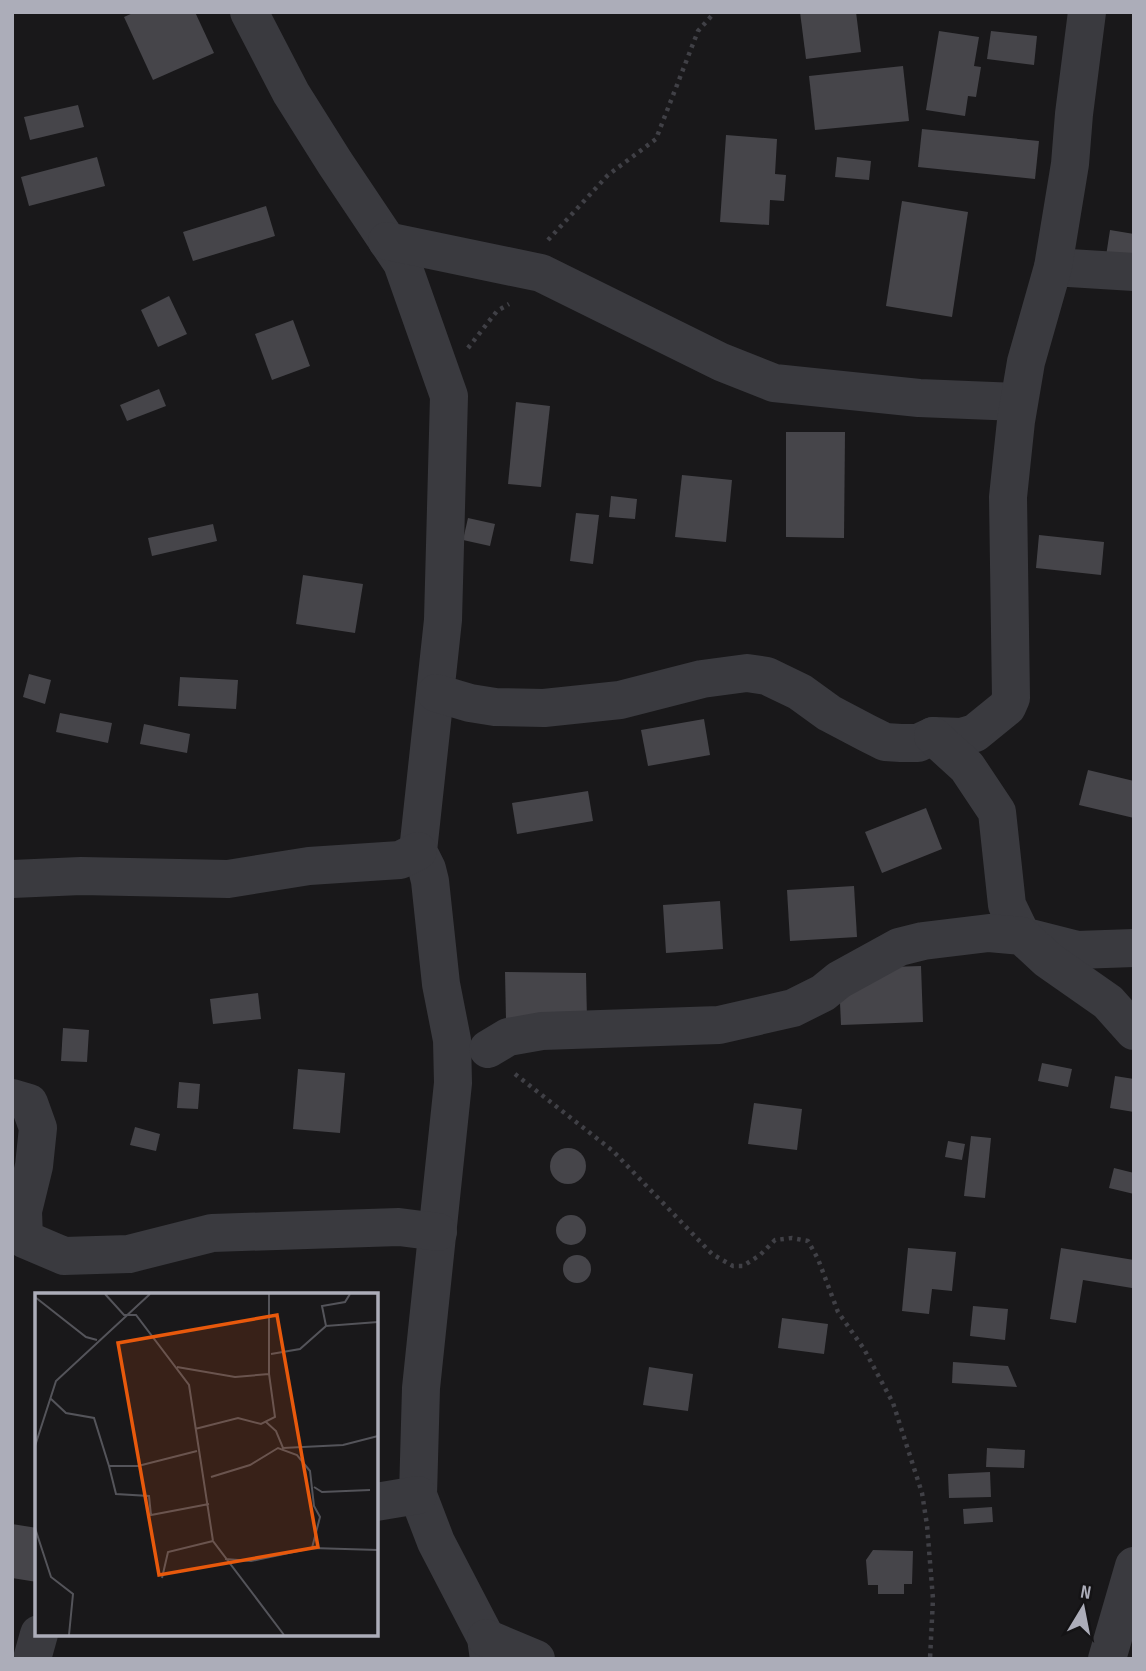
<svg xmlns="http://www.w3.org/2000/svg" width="1146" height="1671" font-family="'Sofia Sans Condensed',sans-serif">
<rect width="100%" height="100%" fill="#19181a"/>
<g fill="#46454a">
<polygon points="135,12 195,12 214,53 153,80 124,17"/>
<polygon points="800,12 856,12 861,52 806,59"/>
<polygon points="939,31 979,37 974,66 981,67 976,97 968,96 965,116 926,110"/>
<polygon points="991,31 1037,36 1034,65 987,59"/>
<polygon points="903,66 909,121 815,130 809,76"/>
<polygon points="78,105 84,127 30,140 24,117"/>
<polygon points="922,129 1039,141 1035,179 918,167"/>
<polygon points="726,135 777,139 775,174 786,175 784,201 770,200 769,225 720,222"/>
<polygon points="97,157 105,186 29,206 21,177"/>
<polygon points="837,157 871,161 869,180 835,177"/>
<polygon points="902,201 968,212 952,317 886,306"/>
<polygon points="266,206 275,236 193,261 183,232"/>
<polygon points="1110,230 1134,234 1134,260 1106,256"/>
<polygon points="169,296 187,334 158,347 141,310"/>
<polygon points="293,320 310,366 272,380 255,334"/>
<polygon points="159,389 166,406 127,421 120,405"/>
<polygon points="516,402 550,406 541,487 508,484"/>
<polygon points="786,432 845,432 844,538 786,537"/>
<polygon points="682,475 732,480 726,542 675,537"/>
<polygon points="611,496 637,499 635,519 609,517"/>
<polygon points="576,513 599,515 593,564 570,561"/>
<polygon points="468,518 495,524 490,546 463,540"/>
<polygon points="213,524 217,541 152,556 148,538"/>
<polygon points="1039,535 1104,542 1101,575 1036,568"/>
<polygon points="303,575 363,584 355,633 296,624"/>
<polygon points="29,674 51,680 45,704 23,697"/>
<polygon points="180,677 238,680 236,709 178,706"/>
<polygon points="60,713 112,723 108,743 56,732"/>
<polygon points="704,719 710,755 648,766 641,730"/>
<polygon points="144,724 190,734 187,753 140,744"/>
<polygon points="1088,770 1134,781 1134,818 1079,805"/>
<polygon points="588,791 593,821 517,834 512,803"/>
<polygon points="926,808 942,849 882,873 865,832"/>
<polygon points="854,886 857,937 790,941 787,890"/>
<polygon points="720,901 723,949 666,953 663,905"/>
<polygon points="921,966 923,1022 841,1025 839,980 859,968"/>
<polygon points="505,972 586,973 587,1020 506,1020"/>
<polygon points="258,993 261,1019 213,1024 210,999"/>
<polygon points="63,1028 89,1030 87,1062 61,1061"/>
<polygon points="1042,1063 1072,1069 1068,1087 1038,1081"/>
<polygon points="298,1069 345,1073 340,1133 293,1129"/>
<polygon points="1115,1076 1134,1079 1134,1112 1110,1108"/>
<polygon points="179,1082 200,1084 198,1109 177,1108"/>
<polygon points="754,1103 802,1109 797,1150 748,1144"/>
<polygon points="135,1127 160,1134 156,1151 130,1145"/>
<polygon points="971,1136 991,1138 985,1198 964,1196"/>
<polygon points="948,1141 965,1144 962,1160 945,1157"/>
<circle cx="568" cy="1166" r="18"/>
<polygon points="1114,1168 1134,1173 1134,1194 1109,1188"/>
<circle cx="571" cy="1230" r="15"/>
<polygon points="908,1248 956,1252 952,1291 932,1289 929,1314 902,1311"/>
<polygon points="1061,1248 1134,1260 1132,1288 1083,1280 1076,1323 1050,1319"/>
<circle cx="577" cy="1269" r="14"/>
<polygon points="973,1306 1008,1309 1005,1340 970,1336"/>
<polygon points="782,1318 828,1324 824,1354 778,1348"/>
<polygon points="953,1362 1008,1366 1017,1387 952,1383"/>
<polygon points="649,1367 693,1374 688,1411 643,1405"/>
<polygon points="987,1448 1025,1450 1024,1468 986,1467"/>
<polygon points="990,1472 991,1497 949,1498 948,1474"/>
<polygon points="992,1507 993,1522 964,1524 963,1509"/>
<polygon points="12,1524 37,1528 37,1582 12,1578"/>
<polygon points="873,1550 913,1551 912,1584 904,1584 904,1594 878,1594 878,1585 868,1585 866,1560"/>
</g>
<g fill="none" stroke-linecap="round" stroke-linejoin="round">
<g stroke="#404046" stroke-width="4.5" stroke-dasharray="3.5 5" stroke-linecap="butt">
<polyline points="548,240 608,175 656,139 698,31 715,12"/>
<polyline points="468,348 497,311 509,304"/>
<polyline points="515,1074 613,1151 712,1254 733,1266 743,1266 760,1255 775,1240 792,1238 808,1241 818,1259 838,1312 864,1349 893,1403 922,1493 927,1525 933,1599 930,1659"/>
</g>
<g stroke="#3a3a3f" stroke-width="38">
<polyline points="249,12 291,93 335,163 402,263 449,396 443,620 418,851 427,869 430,881 441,984 452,1040 453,1083 421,1388 418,1495 436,1542 486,1638 489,1659"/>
<polyline points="387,241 541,273 721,362 774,383 919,398 1018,402"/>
<polyline points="1053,267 1134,272"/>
<polyline points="436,693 470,703 495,707 544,708 620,700 702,679 747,673 767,676 800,692 829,713 867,733 885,742 901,743 918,743 933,736 962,737 975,733 1007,707 1011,698 1008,497 1016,421 1026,362 1053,267 1070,164 1074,114 1087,12"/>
<polyline points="933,736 967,767 997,812 1007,905 1022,936 1077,950 1134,948"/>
<polyline points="12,879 81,876 228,879 309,866 400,860 418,851"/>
<polyline points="488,1049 508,1037 542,1031 719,1025 793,1008 823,993 839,980 899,947 923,941 989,933 1022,936 1048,960 1108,1002 1134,1031"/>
<polyline points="12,1098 29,1103 38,1128 34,1166 23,1211 24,1239 64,1256 129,1254 212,1233 399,1227 438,1232"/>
<polyline points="376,1502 418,1495"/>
<polyline points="486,1638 536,1659"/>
<polyline points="32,1659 39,1634"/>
<polyline points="1107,1659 1134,1566"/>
</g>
</g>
<g transform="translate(35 1293)">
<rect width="343" height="343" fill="#19181a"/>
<path fill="none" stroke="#54545a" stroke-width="2" d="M70,1L89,22H101L154,92L178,248L249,342M315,1L310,9L287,13L291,33L343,29M0,4L51,44L62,47M236,61L265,56L291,33M142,74L200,84L234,81M15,105L31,120L59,125L74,173H103L162,158M231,129L241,138L248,155L308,152L343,143M160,136L203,125L226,131L240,124L234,81V1M0,153L21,88L115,1M74,173L81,201L114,203L116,222L174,211M176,184L215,172L243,155L262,162L275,178L279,213L285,224L277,255M279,194L287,199L335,197M0,235L16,284L38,301L34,342M190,266L216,268L277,255L343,257M127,285L133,259L178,248"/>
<path fill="#e8590c" fill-opacity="0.15" stroke="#e8590c" stroke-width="3.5" d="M242,22L283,254L124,282L83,50Z"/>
<rect width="343" height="343" fill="none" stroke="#acadb9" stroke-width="3.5"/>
</g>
<rect width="1146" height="1671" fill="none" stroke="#acadb9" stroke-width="28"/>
<g transform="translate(1083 1608) rotate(10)" stroke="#141315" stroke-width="5" paint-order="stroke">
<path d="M0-5L12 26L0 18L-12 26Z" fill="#acadb9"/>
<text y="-10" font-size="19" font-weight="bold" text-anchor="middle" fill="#acadb9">N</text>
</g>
</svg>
